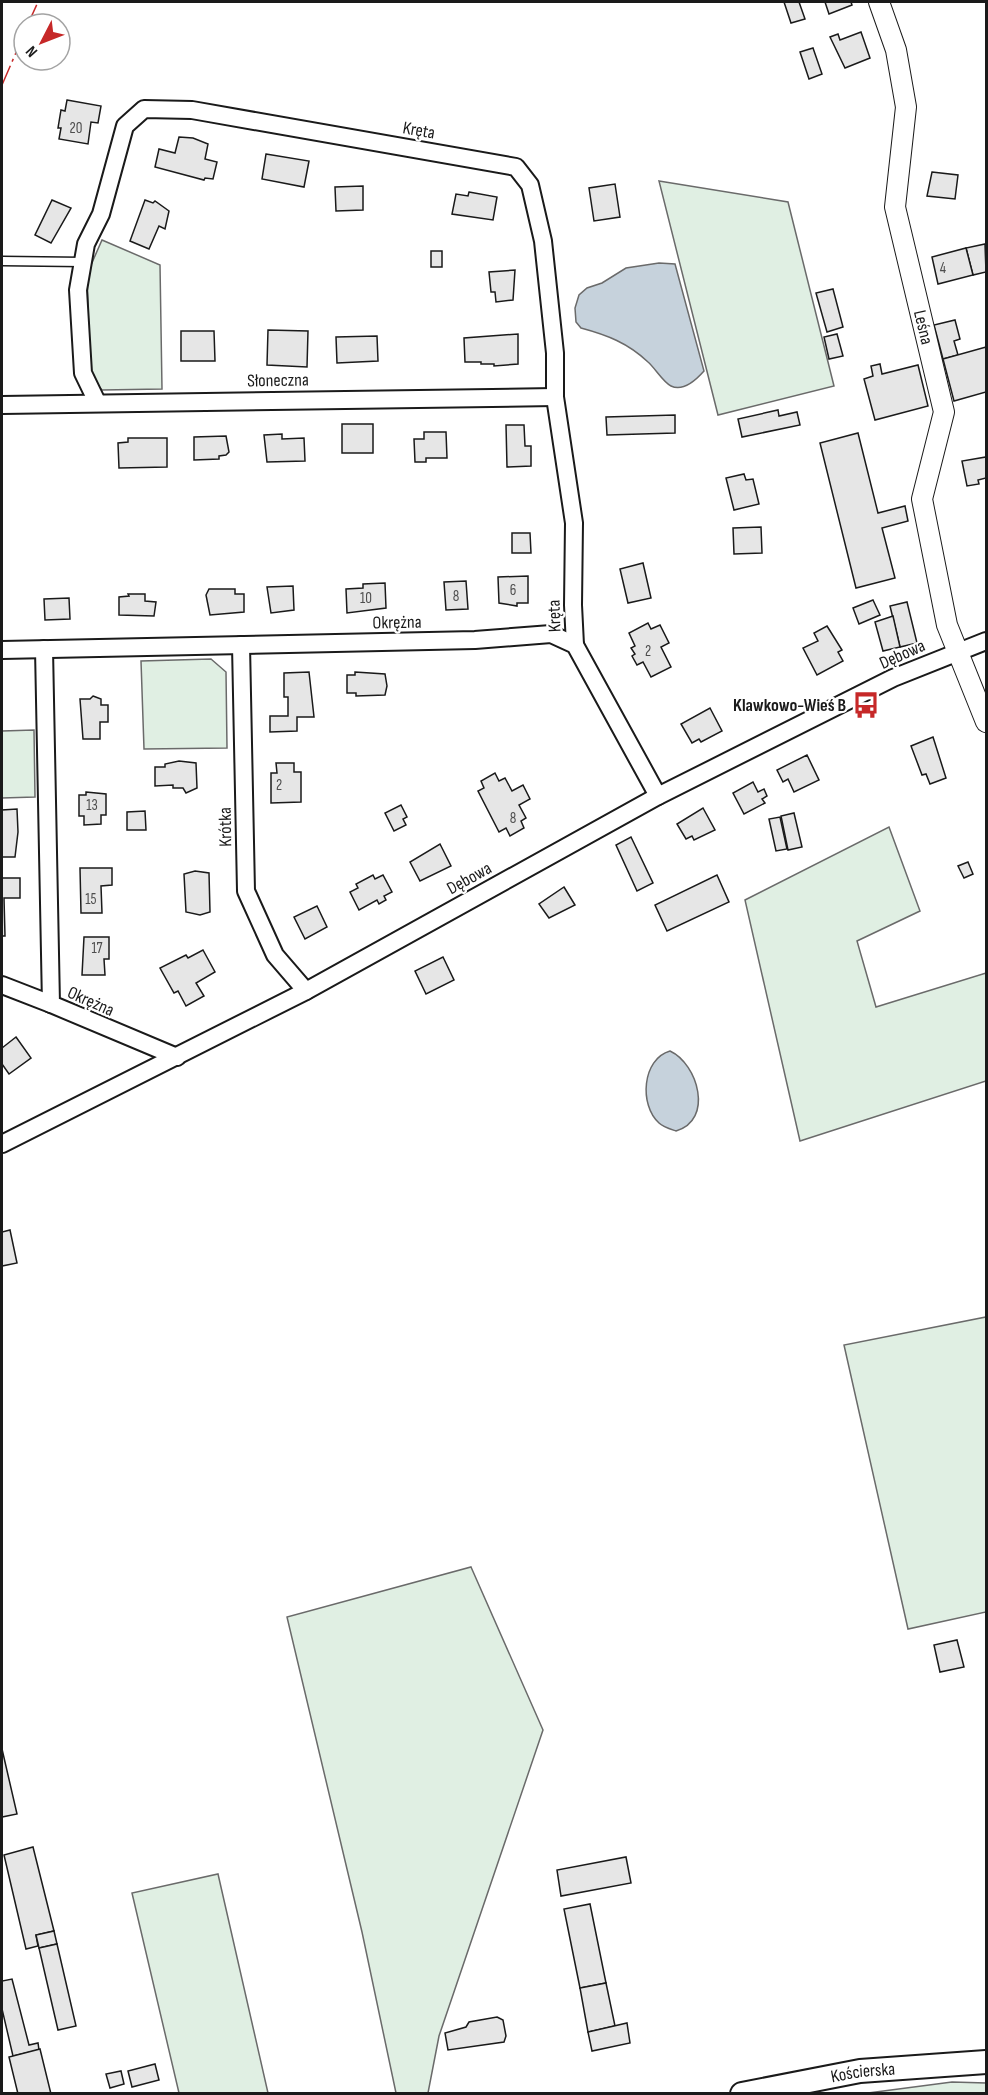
<svg xmlns="http://www.w3.org/2000/svg" width="988" height="2095" font-family="'Sofia Sans Condensed',sans-serif">
<rect width="100%" height="100%" fill="#fff"/>
<g fill="#e0efe3" stroke="#6a6a6a" stroke-width="1.5">
<polygon points="659,181 788,202 834,386 718,415"/>
<polygon points="102,240 160,265 162,389 102,390 90,377 87,274"/>
<polygon points="211,659 226,672 227,748 144,749 141,661"/>
<polygon points="34,730 35,797 2,798 2,731"/>
<polygon points="889,827 920,911 857,941 876,1007 986,973 986,1081 800,1141 745,900"/>
<polygon points="986,1317 986,1612 908,1629 844,1345"/>
<polygon points="471,1567 543,1730 439,2036 428,2093 396,2093 362,1932 287,1617"/>
<polygon points="218,1874 268,2093 179,2093 132,1893"/>
<polygon points="952,2082 986,2083 986,2093 868,2093"/>
</g>
<g fill="#c6d2dc" stroke="#6a6a6a" stroke-width="1.5">
<path d="M659,263L675,264L704,371C696,380 683,392 671,386C663,382 655,368 648,362C628,343 607,335 581,328L576,322L575,308L579,295L587,288L602,283L626,268Z"/>
<path d="M670,1051C698,1064 714,1120 676,1131C670,1129 663,1127 659,1123C639,1105 642,1059 670,1051Z"/>
</g>
<g fill="#e6e6e6" stroke="#1a1a1a" stroke-width="1.5">
<polygon points="784,2 799,2 805,19 791,23"/>
<polygon points="825,2 851,2 852,5 829,14"/>
<polygon points="861,32 870,58 845,68 830,37 838,34 840,40"/>
<polygon points="813,48 822,74 809,79 800,52"/>
<polygon points="67,100 101,106 98,123 91,122 88,144 59,139 61,128 58,128 61,110 65,111"/>
<polygon points="179,137 193,138 208,144 205,159 217,162 213,179 205,178 204,180 155,167 159,149 175,153"/>
<polygon points="266,154 309,161 304,187 262,179"/>
<polygon points="932,172 958,175 955,199 927,196"/>
<polygon points="615,184 620,217 594,221 589,188"/>
<polygon points="363,186 363,210 336,211 335,187"/>
<polygon points="469,192 497,197 493,220 452,214 456,194 468,196"/>
<polygon points="52,200 71,208 51,243 35,235"/>
<polygon points="145,200 153,203 155,201 169,211 165,229 159,226 149,249 130,241"/>
<polygon points="985,244 986,272 973,275 966,248"/>
<polygon points="966,248 973,275 938,284 932,257"/>
<rect x="431" y="251" width="11" height="16"/>
<polygon points="515,270 513,300 496,302 495,292 491,292 489,272"/>
<polygon points="833,289 843,327 827,332 816,293"/>
<polygon points="955,320 960,339 954,341 958,355 943,359 934,325"/>
<polygon points="268,330 308,331 307,367 267,365"/>
<polygon points="181,331 214,331 215,361 181,361"/>
<polygon points="518,334 518,364 494,366 494,364 481,364 481,362 465,362 464,338"/>
<polygon points="837,334 843,356 829,359 824,337"/>
<polygon points="377,336 378,361 337,363 336,337"/>
<polygon points="986,347 986,392 954,401 943,359"/>
<polygon points="880,364 882,374 918,365 928,406 875,420 864,379 873,376 871,366"/>
<polygon points="778,410 779,416 797,412 800,425 742,437 738,419"/>
<polygon points="675,415 675,433 607,435 606,417"/>
<rect x="342" y="424" width="31" height="29"/>
<polygon points="506,425 524,425 525,446 531,446 531,466 507,467"/>
<polygon points="424,432 446,432 447,458 426,458 426,462 415,462 414,439 424,439"/>
<polygon points="858,433 878,513 905,506 908,521 882,528 895,578 856,588 820,443"/>
<polygon points="282,434 282,439 304,438 305,461 267,462 264,435"/>
<polygon points="226,436 229,452 226,455 219,456 219,459 194,460 194,437"/>
<polygon points="128,438 167,438 167,467 119,468 118,443 128,442"/>
<polygon points="986,457 986,478 978,480 979,484 967,486 962,461"/>
<polygon points="744,474 746,480 753,479 759,504 734,510 726,478"/>
<polygon points="761,527 762,553 734,554 733,528"/>
<polygon points="512,533 530,533 531,553 512,553"/>
<polygon points="643,563 651,598 628,603 620,569"/>
<polygon points="528,576 528,603 517,603 517,606 499,603 498,577"/>
<polygon points="466,581 468,609 446,610 444,582"/>
<polygon points="385,583 386,608 347,613 346,589 363,588 363,584"/>
<polygon points="293,586 294,610 271,613 267,587"/>
<polygon points="209,589 235,589 235,594 244,594 244,612 210,615 206,595"/>
<polygon points="128,594 145,594 145,601 156,602 154,616 119,615 119,597 129,596"/>
<polygon points="69,598 70,619 45,620 44,599"/>
<polygon points="873,600 880,615 859,624 853,608"/>
<polygon points="907,602 917,643 900,647 890,606"/>
<polygon points="893,616 900,647 883,651 875,622"/>
<polygon points="648,623 651,629 660,625 669,643 661,647 671,667 651,677 643,662 637,665 632,656 635,654 631,648 635,646 629,633"/>
<polygon points="827,626 842,650 838,652 843,661 817,675 803,648 818,641 814,633"/>
<polygon points="309,672 314,717 297,717 297,731 270,732 270,716 288,716 288,697 284,697 284,673"/>
<polygon points="355,672 385,674 387,686 385,695 356,696 356,693 347,693 347,675 355,675"/>
<polygon points="93,696 101,699 101,705 108,705 108,722 100,722 100,739 83,739 80,699 90,699"/>
<polygon points="710,708 722,731 701,742 699,739 692,743 681,724"/>
<polygon points="933,737 946,778 930,784 926,774 922,775 911,746"/>
<polygon points="807,755 819,780 794,792 788,779 783,782 777,770"/>
<polygon points="179,761 196,763 197,788 186,793 183,788 173,788 173,785 155,786 155,767 165,767 165,764"/>
<polygon points="276,763 294,763 294,772 301,772 301,802 271,803 271,773 277,773"/>
<polygon points="495,773 499,781 505,778 512,791 523,785 530,799 519,805 526,818 521,821 524,828 510,836 506,828 499,832 478,791 484,788 481,781"/>
<polygon points="753,782 758,792 764,789 767,796 762,799 765,803 744,814 733,793"/>
<polygon points="86,792 106,794 106,815 101,815 101,824 84,825 84,816 79,816 79,795 86,795"/>
<polygon points="401,805 407,817 403,819 406,825 394,831 385,813"/>
<polygon points="703,808 715,830 694,840 692,836 686,839 677,824"/>
<polygon points="17,809 18,832 15,857 2,857 2,810"/>
<polygon points="145,811 146,830 127,830 127,812"/>
<polygon points="794,813 802,847 788,850 781,816"/>
<polygon points="780,817 787,849 776,851 769,819"/>
<polygon points="631,837 653,883 637,891 616,845"/>
<polygon points="440,844 451,866 420,881 410,862"/>
<polygon points="968,862 973,874 964,878 958,866"/>
<polygon points="80,868 112,868 112,885 101,886 102,913 81,913"/>
<polygon points="195,871 209,873 210,912 200,915 186,912 184,874"/>
<polygon points="373,875 375,879 383,875 392,892 384,896 386,900 379,904 377,900 359,910 350,892 358,888 356,884"/>
<polygon points="717,875 729,902 667,931 655,905"/>
<polygon points="2,878 20,878 20,898 4,898 5,936 2,936"/>
<polygon points="564,887 575,905 549,918 539,904"/>
<polygon points="317,906 327,927 305,939 294,917"/>
<polygon points="84,937 109,937 109,959 104,959 105,975 82,975"/>
<polygon points="203,950 215,972 196,983 204,996 186,1006 178,991 174,993 160,968 186,955 188,958"/>
<polygon points="443,957 454,980 426,994 415,971"/>
<polygon points="16,1037 31,1058 9,1074 2,1064 2,1048"/>
<polygon points="10,1230 17,1263 2,1266 2,1232"/>
<polygon points="957,1640 964,1667 940,1672 934,1645"/>
<polygon points="2,1749 17,1814 2,1817"/>
<polygon points="33,1847 54,1931 36,1935 38,1946 26,1949 4,1855"/>
<polygon points="626,1857 631,1883 561,1896 557,1870"/>
<polygon points="590,1904 606,1983 580,1988 564,1909"/>
<polygon points="54,1931 57,1944 39,1948 36,1935"/>
<polygon points="57,1944 76,2026 58,2030 39,1948"/>
<polygon points="12,1979 29,2045 38,2043 39,2050 13,2056 2,2009 2,1981"/>
<polygon points="606,1983 615,2026 588,2032 580,1988"/>
<polygon points="497,2017 503,2020 506,2036 504,2042 448,2050 445,2033 466,2027 469,2022"/>
<polygon points="627,2023 630,2043 592,2051 588,2032"/>
<polygon points="40,2049 51,2094 18,2094 9,2057"/>
<polygon points="155,2064 159,2080 132,2087 128,2071"/>
<polygon points="121,2071 124,2084 110,2088 106,2074"/>
</g>
<g fill="none" stroke-linecap="round" stroke-linejoin="round">
<defs>
<polyline id="service" points="2,261 83,262"/>
<g id="minor">
<polyline points="97,402 83,373 78,290 86,244 101,214 125,126 144,109 192,110 516,167 530,185 543,241 555,353 555,397 574,523 573,605 575,645"/>
<polyline points="2,405 555,397"/>
<polyline points="241,645 246,891 275,955 306,991"/>
<polyline points="44,649 51,1004 177,1057"/>
<polyline points="2,650 475,640 551,634 575,645 658,796"/>
<polyline points="2,985 51,1004"/>
<polyline points="2,1144 306,991 658,796 893,678 986,641"/>
</g>
<g id="tertiary">
<path id="s1" d="M879,2L896,50L906,107L895,207L944,412L922,499L947,625L986,722"/>
</g>
<g id="secondary">
<path id="s2" d="M742,2094L860,2071L986,2062"/>
</g>
</defs>
<use href="#service" stroke="#1a1a1a" stroke-width="11"/>
<use href="#minor" stroke="#1a1a1a" stroke-width="20"/>
<use href="#tertiary" stroke="#1a1a1a" stroke-width="22"/>
<use href="#secondary" stroke="#1a1a1a" stroke-width="26"/>
<use href="#service" stroke="#fff" stroke-width="8"/>
<use href="#minor" stroke="#fff" stroke-width="16"/>
<use href="#tertiary" stroke="#fff" stroke-width="20"/>
<use href="#secondary" stroke="#fff" stroke-width="22"/>
<g stroke="#c62828" stroke-width="1.5" stroke-dasharray="21 4.5 3 4.5" stroke-linecap="butt">
<polyline points="28,24 38,2"/>
<polyline points="2,85 24,34"/>
</g>
</g>
<defs>
<symbol id="bus-bare" viewBox="-9 -9 18 18"><path d="M-5-6H5V4H4V6H2V4H-2V6H-4V4H-5ZM-3.5-4V0h7V-4ZM-3.5 1.2v1.5H-2V1.2ZM2 1.2v1.5H3.5V1.2Z" fill="#c62828" stroke="#fff" stroke-width="2.5" paint-order="stroke"/></symbol>
</defs>
<g fill-rule="evenodd">
<use href="#bus-bare" x="847" y="686" width="38" height="38"/>
</g>
<g text-anchor="middle" stroke-width="4.5" stroke-linejoin="round" paint-order="stroke">
<g font-size="15" fill="#4d4d4d">
<text x="76" y="133">20</text>
<text x="943" y="273">4</text>
<text x="513" y="595">6</text>
<text x="456" y="601">8</text>
<text x="366" y="603">10</text>
<text x="648" y="656">2</text>
<text x="279" y="790">2</text>
<text x="92" y="810">13</text>
<text x="513" y="823">8</text>
<text x="91" y="904">15</text>
<text x="97" y="953">17</text>
</g>
<g font-size="18" fill="#1a1a1a" stroke="#fff">
<text transform="translate(419 130) rotate(10)" y="6">Kręta</text>
<text dy="6" stroke="none"><textPath href="#s1" startOffset="333">Leśna</textPath></text>
<text transform="translate(278 380) rotate(-1)" y="6">Słoneczna</text>
<text transform="translate(554 616) rotate(-92)" y="6">Kręta</text>
<text transform="translate(397 622) rotate(-1)" y="6">Okrężna</text>
<text transform="translate(902 654) rotate(-24)" y="6">Dębowa</text>
<text transform="translate(225 827) rotate(-91)" y="6">Krótka</text>
<text transform="translate(469 878) rotate(-29)" y="6">Dębowa</text>
<text transform="translate(91 1001) rotate(24)" y="6">Okrężna</text>
<text dy="6" stroke="none"><textPath href="#s2" startOffset="123">Kościerska</textPath></text>
</g>
<g font-size="18" font-weight="bold" fill="#1a1a1a" stroke="#fff" text-anchor="end">
<text x="846" y="711">Klawkowo-Wieś B</text>
</g>
</g>
<rect width="988" height="2095" fill="none" stroke="#1a1a1a" stroke-width="6"/>
<g transform="translate(42 42) rotate(228)"><circle r="28" fill="#ffffff" stroke="#a3a3a3" stroke-width="1.5"/>
<path d="M0-4.5L10 22L0 15L-10 22Z" fill="#c62828"/>
<text y="-9" font-size="16" font-weight="bold" text-anchor="middle" fill="#1a1a1a">N</text>
</g>
</svg>
